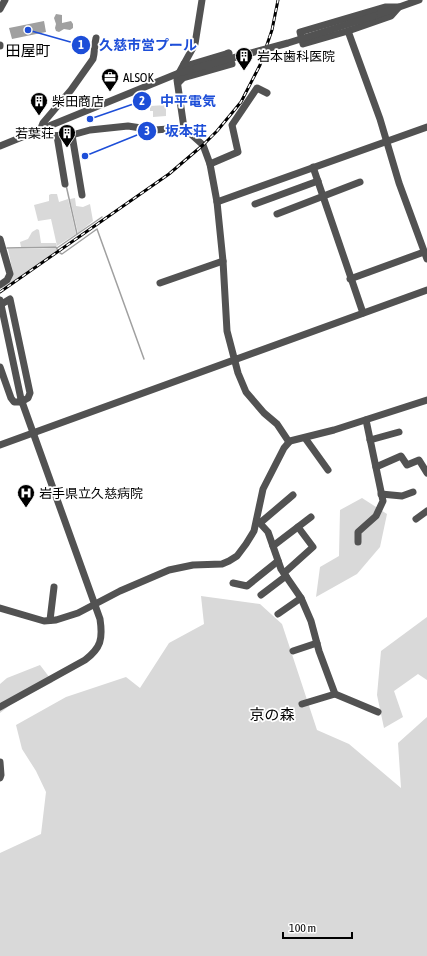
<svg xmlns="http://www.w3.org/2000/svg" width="427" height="956" font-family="'Asap Condensed','Noto Sans JP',sans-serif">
<rect width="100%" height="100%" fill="#fff"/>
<g fill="#d9d9d9">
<polygon points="166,105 166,116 153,117 153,111 150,111 150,106"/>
<polygon points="51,194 57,194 59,202 68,199 76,234 57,246 51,219 38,221 34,205 49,201 49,195"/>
<polygon points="75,198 76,206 83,207 90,204 93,221 78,233 70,199"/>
<polygon points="37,229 39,230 41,243 56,243 57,246 21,247 20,242 28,239 32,232"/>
<polygon points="56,248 57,251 4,288 4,285 13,273 8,249"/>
<polygon points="362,498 387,514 380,547 357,574 316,597 320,567 339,556 340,510"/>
<polygon points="201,596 260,604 282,624 317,730 349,744 401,788 398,743 427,717 427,956 0,956 0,853 41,834 46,792 36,771 22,749 16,725 66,697 126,677 140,688 169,643 204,624"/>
<polygon points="427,617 427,680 418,674 394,691 403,717 384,728 377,695 381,651"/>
<polygon points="40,665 53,682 14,702 0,713 0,684 7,678"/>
</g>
<g fill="#a0a0a0">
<polygon points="56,14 62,15 62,23 71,21 73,24 73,28 70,30 64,29 59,32 56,31 55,28 56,24 54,18"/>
<polygon points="44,21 46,32 12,39 9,28"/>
</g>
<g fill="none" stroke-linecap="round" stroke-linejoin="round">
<g stroke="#a0a0a0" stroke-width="1.5">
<polyline points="66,185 77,234"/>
<polyline points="7,248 56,247 58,251"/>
<polyline points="57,248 102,217"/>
<polyline points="60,253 62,254 97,229 144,359"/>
</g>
<g stroke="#525252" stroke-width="7">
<polyline points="202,0 195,44 179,73 177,80 184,128 203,145 210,164 217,202 223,261 227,331 238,373 246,392 264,413 277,424 289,442"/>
<polygon points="385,7 399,7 391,16 348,31 303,44 300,32"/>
<polyline points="0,9 5,0"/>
<polyline points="374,16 419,0"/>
<polyline points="348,31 380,119 399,183 427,259"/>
<path d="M96,38C94,46 95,52 93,59L71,90L43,123L41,128L45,136L72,135L90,130L128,126L154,130L184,128"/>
<polyline points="0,45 0,46"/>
<polyline points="184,64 189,65 229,53"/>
<polyline points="178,83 183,78 232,64 228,53"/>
<polyline points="72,135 82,195"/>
<polyline points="57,136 65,184"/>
<polyline points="0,146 179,73 196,68"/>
<polyline points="210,164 238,152 232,125 257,88 267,93"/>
<polyline points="313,167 363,313"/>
<polyline points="217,202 427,127"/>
<polyline points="255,204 318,181"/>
<polyline points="277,214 360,182"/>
<polyline points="0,239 10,274 7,280 0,285"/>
<polyline points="350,279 424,252"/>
<polyline points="160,283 223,261"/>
<polyline points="0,305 10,299 30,393 28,398 21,402 14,402 11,398 0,367"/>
<polyline points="305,438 328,470"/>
<polyline points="370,440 399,432"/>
<polyline points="0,445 427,290"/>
<polyline points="376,467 401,456 407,465 419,460 427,473"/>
<polyline points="381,494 402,496 413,492"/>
<polyline points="416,519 427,511"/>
<polyline points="257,520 268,532 281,569 301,598 311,621 319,651 335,694 378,712"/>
<polyline points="260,523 293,495"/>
<polyline points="358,542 358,532 376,516 383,501 366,420"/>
<polyline points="273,546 311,517"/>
<polyline points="284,573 313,547 298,527"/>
<polyline points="233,583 247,586 278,561"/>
<polyline points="261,595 286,576"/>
<polyline points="0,608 44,621 56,620 78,613 120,591 169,570 193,565 222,564 229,561 237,556 246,544 254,531 263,489 284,448 290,441 334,430 427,400"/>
<polyline points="278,614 301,598"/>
<polyline points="50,620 54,587"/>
<polyline points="293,651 317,643"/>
<polyline points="302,704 335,694"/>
<path d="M0,707L85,660C101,648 103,639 100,619L21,399"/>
<polyline points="0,762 1,775 0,778"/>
</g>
<defs>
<polyline id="rail" points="0,292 169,174 203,145 217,131 241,102 260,65 272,30 278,0"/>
</defs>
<use href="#rail" stroke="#000" stroke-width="3"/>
<use href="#rail" stroke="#fff" stroke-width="1.5" stroke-dasharray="4.5" stroke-linecap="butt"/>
<g stroke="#525252" stroke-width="7">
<polyline points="196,68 288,43 374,16"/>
<polyline points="0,300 21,399"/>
</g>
</g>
<defs>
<symbol id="building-pin" viewBox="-11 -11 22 30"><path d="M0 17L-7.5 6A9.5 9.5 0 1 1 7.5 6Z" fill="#000" stroke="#fff"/><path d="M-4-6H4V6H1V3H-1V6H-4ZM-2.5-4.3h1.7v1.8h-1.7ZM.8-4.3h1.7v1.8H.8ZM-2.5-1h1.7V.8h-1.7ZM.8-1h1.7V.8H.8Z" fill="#fff"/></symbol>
<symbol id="office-pin" viewBox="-11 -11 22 30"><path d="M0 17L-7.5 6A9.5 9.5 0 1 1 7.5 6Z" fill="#000" stroke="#fff"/><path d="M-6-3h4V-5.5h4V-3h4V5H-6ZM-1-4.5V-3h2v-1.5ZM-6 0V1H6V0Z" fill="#fff"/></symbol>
<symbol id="hospital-pin" viewBox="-11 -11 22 30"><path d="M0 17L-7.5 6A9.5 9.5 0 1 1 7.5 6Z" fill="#000" stroke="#fff"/><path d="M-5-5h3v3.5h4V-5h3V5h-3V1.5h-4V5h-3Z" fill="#fff"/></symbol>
</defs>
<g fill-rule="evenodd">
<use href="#building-pin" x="234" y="46" width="20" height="27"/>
<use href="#office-pin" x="100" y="67" width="20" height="27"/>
<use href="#building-pin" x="29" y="91" width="20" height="27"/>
<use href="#building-pin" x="57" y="123" width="20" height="27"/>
<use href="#hospital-pin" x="16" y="483" width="20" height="27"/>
</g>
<g text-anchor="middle" stroke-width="3.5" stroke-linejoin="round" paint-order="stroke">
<g font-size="13" fill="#000" stroke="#fff" text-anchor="start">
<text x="257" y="61">岩本歯科医院</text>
<text x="123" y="82">ALSOK</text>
<text x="52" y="106">柴田商店</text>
<text x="54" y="138" text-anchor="end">若葉荘</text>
<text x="39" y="498">岩手県立久慈病院</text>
</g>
<g font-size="15" fill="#000" stroke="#fff">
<text x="28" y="56">田屋町</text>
<text x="272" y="720">京の森</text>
</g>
</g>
<path fill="none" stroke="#1d4ed8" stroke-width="1.5" d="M28 30L81 45M90 119L142 101M85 156L147 131"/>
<g fill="#1d4ed8" stroke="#fff" stroke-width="1.5">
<circle cx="28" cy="30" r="4"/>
<circle cx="90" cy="119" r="4"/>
<circle cx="85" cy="156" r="4"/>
<circle cx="81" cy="45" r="10"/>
<circle cx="142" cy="101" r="10"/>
<circle cx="147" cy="131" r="10"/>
</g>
<g font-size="12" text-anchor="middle" font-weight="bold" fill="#fff">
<text x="81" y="49">1</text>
<text x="142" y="105">2</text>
<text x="147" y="135">3</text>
</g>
<g font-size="14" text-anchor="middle" font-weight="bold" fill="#1d4ed8" stroke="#fff" stroke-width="3.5" stroke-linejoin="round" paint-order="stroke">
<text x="148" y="50">久慈市営プール</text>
<text x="188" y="106">中平電気</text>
<text x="186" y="136">坂本荘</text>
</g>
<path d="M283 932v6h69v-6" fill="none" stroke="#000000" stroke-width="2"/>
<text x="289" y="932" font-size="12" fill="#000000" stroke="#ffffff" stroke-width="3" paint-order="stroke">100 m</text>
</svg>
